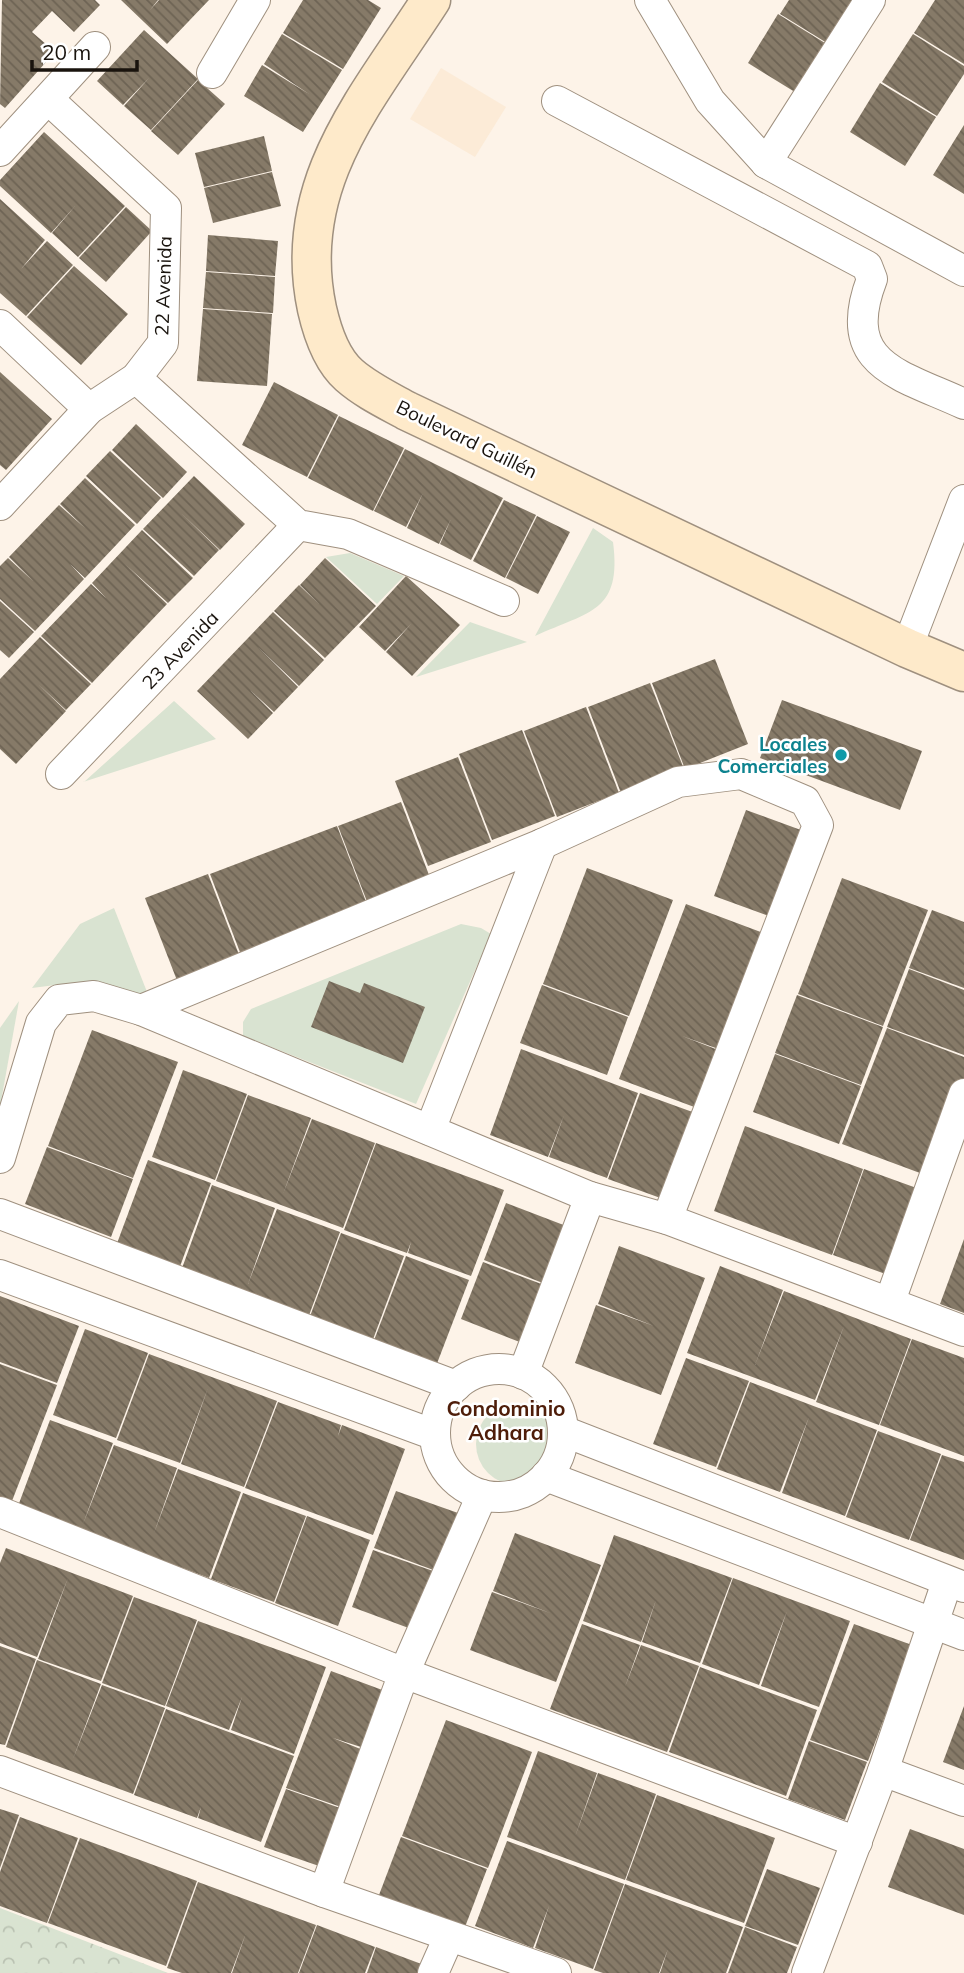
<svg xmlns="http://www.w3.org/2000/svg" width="964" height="1973" font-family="Mulish,sans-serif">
<defs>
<pattern id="forest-crowns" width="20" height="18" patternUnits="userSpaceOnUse" patternTransform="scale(1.75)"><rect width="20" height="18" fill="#d9e3d1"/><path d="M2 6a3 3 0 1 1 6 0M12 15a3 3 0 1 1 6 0" fill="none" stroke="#bac2b2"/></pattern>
<pattern id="building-back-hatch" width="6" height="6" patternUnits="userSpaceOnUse" patternTransform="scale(1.75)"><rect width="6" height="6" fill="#867a68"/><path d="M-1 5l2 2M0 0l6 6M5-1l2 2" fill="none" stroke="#6d6354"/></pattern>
</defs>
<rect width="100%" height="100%" fill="#fdf3e8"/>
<polygon fill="#fcebd7" points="441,68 506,107 475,157 410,119"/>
<g fill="#d9e3d1">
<path d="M593,528L613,542C622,612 590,611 535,636Z"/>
<polygon points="350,553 404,576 377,604 326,557"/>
<polygon points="470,622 527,642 416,677"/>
<polygon points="174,701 216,739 83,782 84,782"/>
<polygon points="114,908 149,997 99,992 79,982 32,988 80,924"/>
<polygon points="461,924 481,928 491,934 416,1104 243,1036 243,1022 251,1009"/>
<polygon points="19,1001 0,1107 0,1028"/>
<circle cx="517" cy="1444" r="41"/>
</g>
<polygon fill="url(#forest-crowns)" points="0,1908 168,1973 0,1973"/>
<g fill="url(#building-back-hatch)">
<polygon points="2,0 95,0 100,5 74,32 52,11 32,32 55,52 5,108 0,104"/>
<polygon points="121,0 158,0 150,10 159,0 209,0 167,44"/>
<polygon points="303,0 368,0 381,8 343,69 283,33"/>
<polygon points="789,0 865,0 835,48 780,14"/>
<polygon points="935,0 964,0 964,64 914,33"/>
<polygon points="778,14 833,48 803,97 748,63"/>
<polygon points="144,30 198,79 151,130 124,106 149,78 123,105 97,81"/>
<polygon points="282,34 342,70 303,132 244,96 262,65 309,94 264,64"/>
<polygon points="913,34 964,66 964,74 937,116 882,82"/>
<polygon points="198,80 225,104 178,155 151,131"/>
<polygon points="880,83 936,117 905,166 850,132"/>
<polygon points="964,125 964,194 933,175"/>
<polygon points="44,132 125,206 78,257 52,233 76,205 51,233 0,186 0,180"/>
<polygon points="264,136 272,171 204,187 195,153"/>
<polygon points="272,172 281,206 213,223 204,188"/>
<polygon points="0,199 45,240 21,269 47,241 73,265 26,316 0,293"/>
<polygon points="126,207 152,231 106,282 79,258"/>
<polygon points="208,235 278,241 275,276 206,271"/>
<polygon points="74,266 128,314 81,365 27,317"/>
<polygon points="206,272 275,277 273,313 203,308"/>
<polygon points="203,309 272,314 267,386 197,381"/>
<polygon points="0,372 52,419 6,470 0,465"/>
<polygon points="274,382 338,415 307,477 242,445"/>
<polygon points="339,416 404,448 373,511 308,478"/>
<polygon points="136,424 187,472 163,498 112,450"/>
<polygon points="405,449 503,498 471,560 440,544 451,519 439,544 407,528 423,493 406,527 374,511"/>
<polygon points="110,451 161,498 137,524 86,476"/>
<polygon points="194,476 245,524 220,550 181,513 219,550 194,576 143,529"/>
<polygon points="85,478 135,525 85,578 70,564 84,579 35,631 0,599 0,566 8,558 33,581 9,557 59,505 85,528 60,504"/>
<polygon points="504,500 536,515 505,578 473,561"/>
<polygon points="537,516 570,532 538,594 506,578"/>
<polygon points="142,530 193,578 168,603 126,565 167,604 92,683 41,636 91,584 106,598 92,583"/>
<polygon points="325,558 376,606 325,658 274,611 299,585 319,604 300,585"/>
<polygon points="406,576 460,625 412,676 386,652 411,624 385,651 359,627"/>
<polygon points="0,601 34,632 9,658 0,650"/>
<polygon points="273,612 324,660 299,686 258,647 298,687 274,712 250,690 273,713 248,739 197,691"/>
<polygon points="40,637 91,684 66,710 38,684 66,711 16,764 0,749 0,679"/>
<polygon points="715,659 748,744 685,769 652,683"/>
<polygon points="650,683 684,769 621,793 588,707"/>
<polygon points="782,700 922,751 900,810 760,758"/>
<polygon points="586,707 619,793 557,817 524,731"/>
<polygon points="522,730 555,816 492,840 459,754"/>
<polygon points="458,757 491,842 428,866 395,781"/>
<polygon points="401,802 434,888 371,912 338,826"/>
<polygon points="746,810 809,833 777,919 714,896"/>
<polygon points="337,826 370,912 243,960 210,874"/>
<polygon points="587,868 673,900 629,1016 543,984"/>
<polygon points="208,874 241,960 178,983 145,898"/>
<polygon points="842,878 928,910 883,1026 798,994"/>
<polygon points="686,904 771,936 727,1052 682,1036 726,1053 705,1111 619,1079"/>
<polygon points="932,910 964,922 964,988 909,968"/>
<polygon points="909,969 964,990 964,1055 887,1027"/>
<polygon points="329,981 360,993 364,983 425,1007 403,1063 311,1027"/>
<polygon points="542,985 628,1017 607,1075 520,1043"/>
<polygon points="797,995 883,1027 861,1085 775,1053"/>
<polygon points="887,1028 964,1057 964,1082 928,1176 842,1144"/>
<polygon points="92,1030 178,1062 133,1178 48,1146"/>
<polygon points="521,1049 638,1093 607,1178 549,1157 564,1115 548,1157 490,1135"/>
<polygon points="775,1054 861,1086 839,1144 753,1112"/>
<polygon points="183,1070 247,1094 215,1180 152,1157"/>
<polygon points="640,1093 698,1114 666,1200 608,1179"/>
<polygon points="248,1095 311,1118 283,1194 312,1119 375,1143 343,1228 216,1181"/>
<polygon points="745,1126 863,1169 832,1255 714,1211"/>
<polygon points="376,1143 504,1190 471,1276 408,1253 411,1242 407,1253 344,1230"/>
<polygon points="47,1147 133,1179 111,1237 25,1204"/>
<polygon points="148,1160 211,1183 179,1269 116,1246"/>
<polygon points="864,1169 922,1190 891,1276 833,1255"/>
<polygon points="212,1185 275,1208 248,1284 277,1209 340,1232 308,1318 181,1271"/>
<polygon points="506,1203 574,1229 553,1287 484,1260"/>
<polygon points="341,1233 404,1256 372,1342 309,1319"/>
<polygon points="964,1239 964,1313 940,1304"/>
<polygon points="619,1246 705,1278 661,1395 575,1363 596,1305 654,1326 598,1304"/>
<polygon points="406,1256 469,1280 436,1366 373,1343"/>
<polygon points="483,1262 552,1288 530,1346 461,1319"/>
<polygon points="720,1266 783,1290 755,1365 784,1291 911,1339 879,1425 816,1402 844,1326 815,1400 687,1353"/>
<polygon points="0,1296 79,1326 57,1383 0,1362"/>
<polygon points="85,1329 148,1353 116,1438 53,1415"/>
<polygon points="912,1339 964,1358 964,1456 880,1425"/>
<polygon points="149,1354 277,1401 244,1487 181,1464 208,1388 180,1463 117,1440"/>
<polygon points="686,1358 749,1381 716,1467 653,1444"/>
<polygon points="0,1364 57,1385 12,1501 0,1497"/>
<polygon points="750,1382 877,1430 845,1516 782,1493 809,1417 780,1492 717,1469"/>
<polygon points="278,1402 341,1425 338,1436 342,1425 405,1449 373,1535 245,1488"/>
<polygon points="50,1420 113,1443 83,1524 114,1445 177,1468 154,1533 178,1469 241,1492 209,1578 18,1506"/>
<polygon points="878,1431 941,1454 909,1540 846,1517"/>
<polygon points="942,1455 964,1462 964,1560 910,1540"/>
<polygon points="396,1491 458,1513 436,1571 374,1548"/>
<polygon points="243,1493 306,1516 274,1602 211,1579"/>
<polygon points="307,1516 370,1540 338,1626 275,1603"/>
<polygon points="515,1533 601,1565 556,1682 470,1650 492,1592 550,1613 493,1591"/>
<polygon points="614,1535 732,1578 700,1663 642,1642 656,1600 641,1642 583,1621"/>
<polygon points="6,1548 133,1596 101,1681 38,1659 68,1578 37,1657 0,1643 0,1563"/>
<polygon points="373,1550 436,1572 414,1630 352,1607"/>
<polygon points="733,1578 850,1621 819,1707 761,1686 787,1611 759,1685 702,1664"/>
<polygon points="134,1597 197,1620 165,1706 102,1683"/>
<polygon points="198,1621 326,1667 294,1754 231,1730 242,1697 229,1730 166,1706"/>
<polygon points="582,1624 640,1645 625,1687 641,1645 699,1666 667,1752 550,1709"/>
<polygon points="854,1624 912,1645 868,1761 810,1740"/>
<polygon points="0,1646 36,1659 5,1745 0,1744"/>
<polygon points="37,1660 101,1684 73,1759 102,1685 165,1708 133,1794 6,1747"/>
<polygon points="700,1667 817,1710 786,1796 669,1752"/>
<polygon points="331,1671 385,1691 364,1748 333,1738 363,1750 341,1807 286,1788"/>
<polygon points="964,1706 964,1770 943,1762"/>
<polygon points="166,1709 294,1756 261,1842 198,1818 201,1807 197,1818 134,1795"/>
<polygon points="446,1720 532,1752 488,1868 402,1836"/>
<polygon points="809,1741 867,1762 845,1820 788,1799"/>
<polygon points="538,1751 597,1773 575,1837 598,1773 656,1794 625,1880 507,1837"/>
<polygon points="286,1789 340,1808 319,1866 264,1847"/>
<polygon points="657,1795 775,1838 744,1923 626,1880"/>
<polygon points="0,1809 19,1815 0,1868"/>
<polygon points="20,1817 78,1838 47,1923 0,1906 0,1872"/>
<polygon points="910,1829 964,1849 964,1915 888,1887"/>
<polygon points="401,1837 487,1869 465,1927 379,1895"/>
<polygon points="80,1838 197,1881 166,1966 48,1923"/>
<polygon points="507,1841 624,1884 593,1969 535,1948 549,1906 533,1948 475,1926"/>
<polygon points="767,1869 820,1888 798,1945 745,1926"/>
<polygon points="198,1882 316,1925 298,1973 232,1973 246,1933 231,1973 182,1973 167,1968"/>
<polygon points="625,1884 743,1927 726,1973 660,1973 668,1949 659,1973 603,1973 594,1970"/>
<polygon points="317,1925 375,1947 365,1973 299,1973"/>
<polygon points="745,1927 797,1947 787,1973 728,1973"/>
<polygon points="376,1947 424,1965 421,1973 367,1973"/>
</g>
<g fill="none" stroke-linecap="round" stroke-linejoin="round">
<defs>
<g id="minor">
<polyline points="650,0 710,101 766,163 964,271"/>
<polyline points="212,73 255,0"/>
<path d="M557,101L867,266L872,279C839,365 899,374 964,404"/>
<polyline points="0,151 95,47"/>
<polyline points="766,163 870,0"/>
<polyline points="0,325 89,409"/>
<polyline points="136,378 298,525 348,534 504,601"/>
<polyline points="0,505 89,409 136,378 163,343 166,208 49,100"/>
<polyline points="907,648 964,500"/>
<polyline points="61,774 298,525"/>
<polyline points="141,1010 542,844 678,782 741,774 805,801 818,825 667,1219"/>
<polyline points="430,1130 542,844"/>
<polyline points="0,1158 41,1023 59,1000 94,996 141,1010 590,1197 667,1219 964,1331"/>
<polyline points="0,1214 456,1386"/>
<polyline points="0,1275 435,1435"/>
<polyline points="890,1301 964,1094"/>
<circle cx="499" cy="1433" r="64"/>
<polyline points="523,1374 590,1197"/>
<polyline points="563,1431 964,1587"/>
<polyline points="546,1476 964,1635"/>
<polyline points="0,1512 404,1673 857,1842"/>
<polyline points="0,1771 324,1892 556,1973"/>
<polyline points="883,1771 964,1801"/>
<polyline points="324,1892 404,1673 482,1495"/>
<polyline points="433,1973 449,1937"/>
<polyline points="807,1973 883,1771 947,1582"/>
</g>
<path id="secondary" d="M431,0C368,98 290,183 317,309C322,331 331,359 349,375C366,390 387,400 407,411L907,648L964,672"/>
</defs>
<use href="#minor" stroke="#9f907f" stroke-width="32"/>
<use href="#secondary" stroke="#9f907f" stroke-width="41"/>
<use href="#minor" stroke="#fff" stroke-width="30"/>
<use href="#secondary" stroke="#feeaca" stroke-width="38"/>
</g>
<circle fill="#0f9aa8" stroke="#fff" stroke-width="2.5" cx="841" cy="755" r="7"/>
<g text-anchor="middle" stroke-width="5" stroke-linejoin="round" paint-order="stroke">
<g font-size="19" fill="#19130d" stroke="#fff">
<text transform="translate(163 286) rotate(-88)" y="7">22 Avenida</text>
<text transform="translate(467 439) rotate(26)" y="7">Boulevard Guillén</text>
<text transform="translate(180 650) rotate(-46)" y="7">23 Avenida</text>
</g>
<g font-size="19" font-weight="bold" fill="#0d838f" stroke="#fff" text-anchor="end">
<text x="827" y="751">Locales<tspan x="827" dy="22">Comerciales</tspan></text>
</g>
<g font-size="21" font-weight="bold" fill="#4e1d09" stroke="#fff">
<text x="506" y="1416">Condominio<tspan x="506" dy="24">Adhara</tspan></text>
</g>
</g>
<path d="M32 60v10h105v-10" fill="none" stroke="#19130d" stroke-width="3.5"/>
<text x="42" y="60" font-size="21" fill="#19130d" stroke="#ffffff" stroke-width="5" paint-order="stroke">20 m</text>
</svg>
